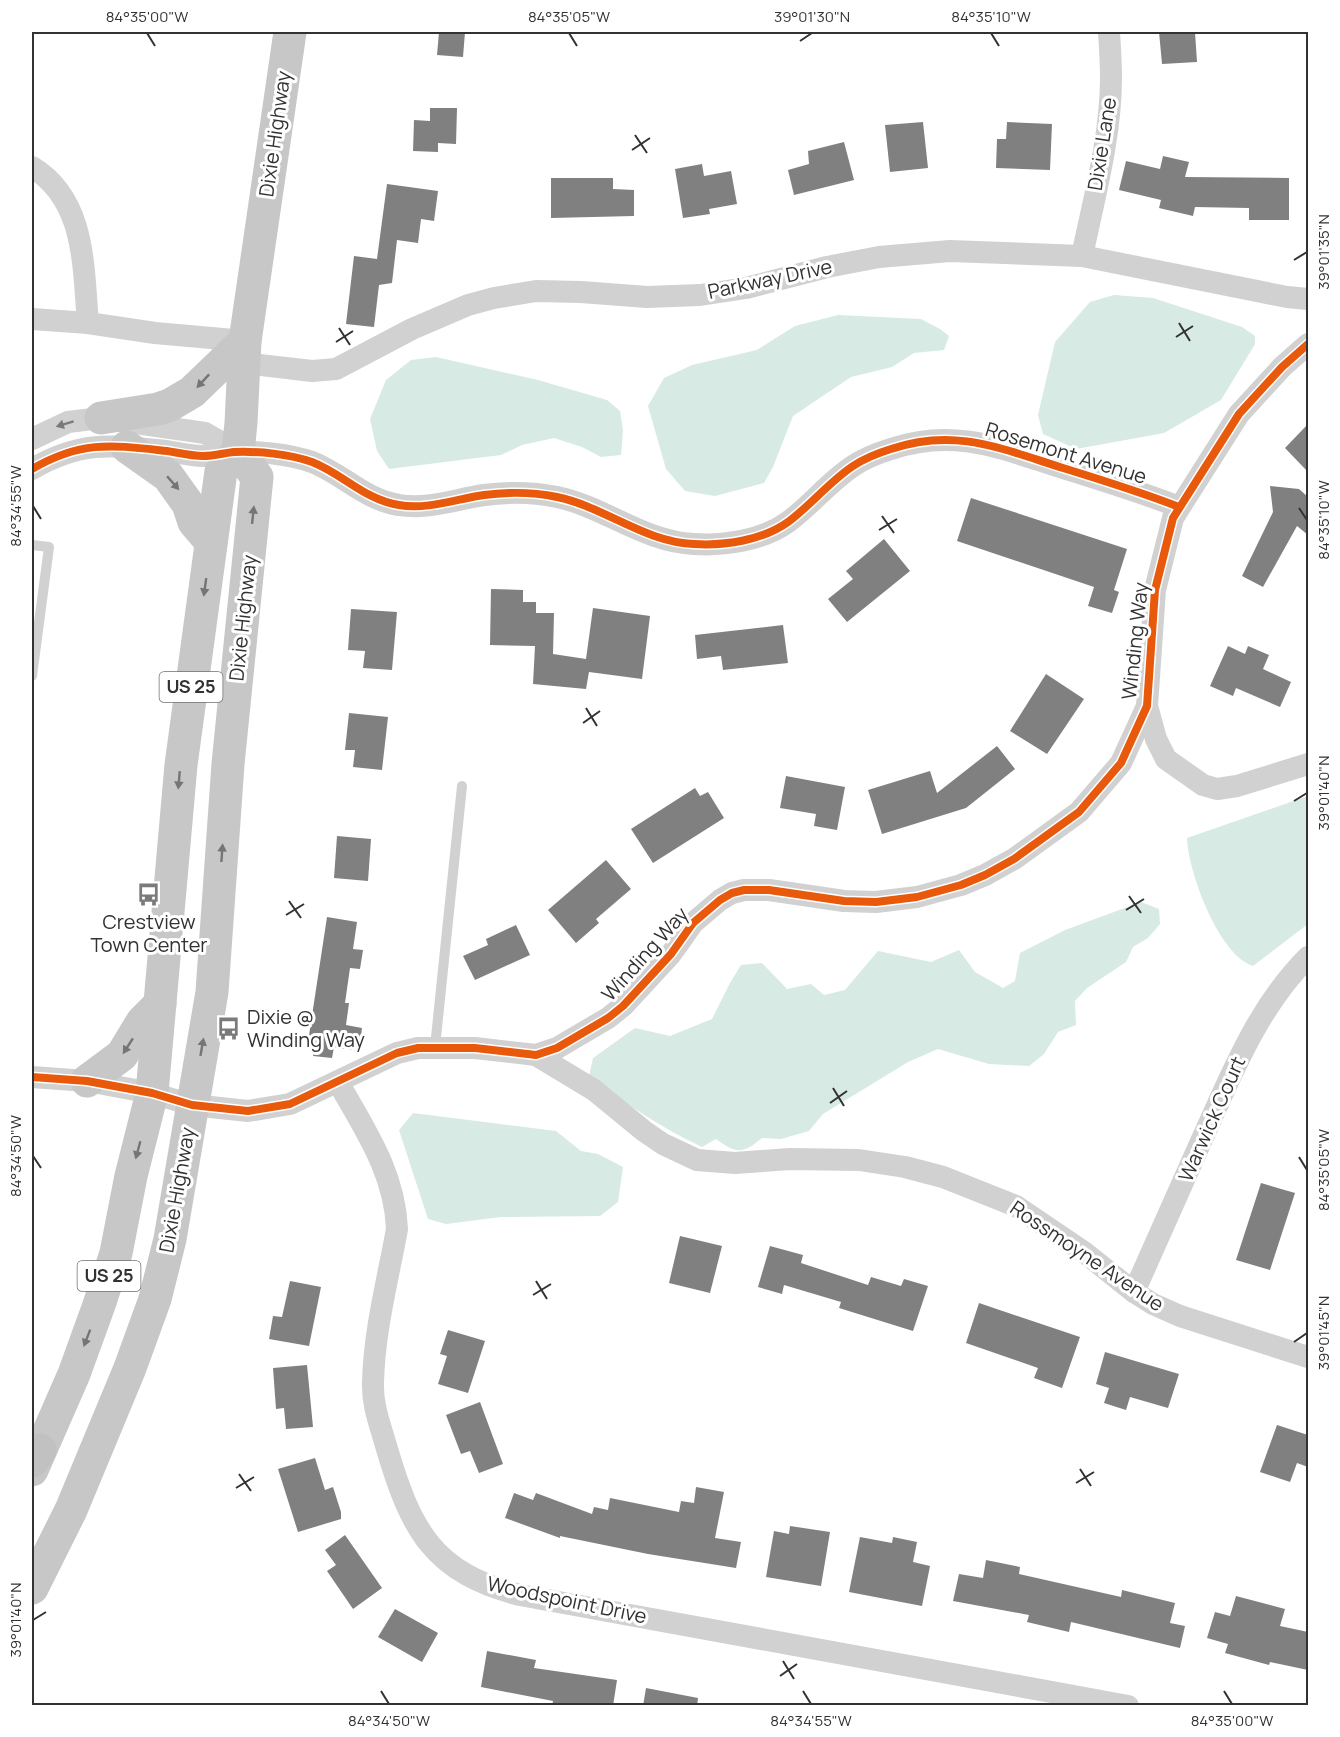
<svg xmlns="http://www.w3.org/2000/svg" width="1340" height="1737" font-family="Manrope,sans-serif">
<rect width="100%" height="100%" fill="#fff"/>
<g fill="#d7eae4">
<polygon points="1114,295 1153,298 1242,327 1255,336 1255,344 1221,400 1164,433 1076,449 1043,434 1038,415 1055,342 1090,302"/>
<polygon points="838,315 921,319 940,329 949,336 944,350 914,353 892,367 851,377 793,416 773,467 764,483 715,496 685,491 666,469 648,406 664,378 692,365 757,350 795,326"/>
<polygon points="436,357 538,380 607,400 620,411 623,430 621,455 601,457 582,447 554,438 522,445 501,455 389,469 377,451 370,419 386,380 411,360"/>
<path d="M1308,796V924L1253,966C1219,956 1188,872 1187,838Z"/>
<path d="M1141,902L1159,909L1160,924L1148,938L1133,947L1126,962L1087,988L1075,1001L1076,1025L1058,1032L1044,1054L1029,1066L989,1064L938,1049L908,1062L823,1114L809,1131L781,1139L762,1138C743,1154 736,1154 716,1139L702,1147C661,1128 625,1103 589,1076L593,1058L635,1028L670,1036L712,1019L730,983L741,965L762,963L787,989L811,984L824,995L845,990L878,951L931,962L959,950L975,972L1003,988L1015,981L1020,953L1065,930Z"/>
<polygon points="413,1113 556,1131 581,1151 598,1154 623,1167 618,1202 600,1216 501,1217 446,1224 428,1219 399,1130"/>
</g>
<g fill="#808080">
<polygon points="439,32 465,32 463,57 437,55"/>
<polygon points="1159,32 1195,32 1197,62 1162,64"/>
<polygon points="430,108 457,108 456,144 438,143 438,152 413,151 414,120 430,121"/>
<polygon points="923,122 928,168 890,172 885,125"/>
<polygon points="1007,122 1052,124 1050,170 996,168 997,139 1006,139"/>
<polygon points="844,142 854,180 794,195 788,170 809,164 808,151"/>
<polygon points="1163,156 1189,162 1185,177 1289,178 1289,220 1249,220 1249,208 1195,207 1193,216 1159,208 1161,200 1119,190 1126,161 1160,169"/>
<polygon points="702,164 704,176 731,171 737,204 709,209 710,214 683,218 675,169"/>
<polygon points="551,178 613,178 613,189 634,190 634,216 551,218"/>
<polygon points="387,184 438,191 434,221 421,219 418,243 397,240 392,283 379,285 374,327 346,324 354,256 377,259"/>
<polygon points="1308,424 1308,472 1285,448"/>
<polygon points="1270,486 1299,489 1308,497 1308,535 1297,526 1263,587 1242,576 1273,512"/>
<polygon points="971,498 1127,549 1114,590 1119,592 1112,613 1088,606 1094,587 957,541"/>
<polygon points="884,539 910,571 847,622 828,599 853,579 846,571"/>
<polygon points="491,589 523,590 523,602 536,602 536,613 554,613 553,654 586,659 593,608 650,616 642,679 589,672 586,689 533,684 535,646 490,645"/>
<polygon points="351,609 397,612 392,670 363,668 365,651 348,650"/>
<polygon points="783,625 788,663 723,670 721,656 697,659 695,635"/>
<polygon points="1228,646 1245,654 1248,646 1269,655 1263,669 1291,682 1280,707 1236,688 1233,696 1210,686"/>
<polygon points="1046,674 1084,699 1047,754 1010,731"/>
<polygon points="349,713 388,717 382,770 353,767 355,750 345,750"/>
<polygon points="997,746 1015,769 966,808 882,834 868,790 930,771 937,793"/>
<polygon points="786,776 845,787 837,830 814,826 816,814 780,808"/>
<polygon points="695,788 700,796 708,792 724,818 653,863 631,829"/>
<polygon points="337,836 371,839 368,881 334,878"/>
<polygon points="606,860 631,889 596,919 599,923 576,943 548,910"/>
<polygon points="327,917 357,922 353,949 363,950 360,969 350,968 345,1003 349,1003 346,1025 362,1028 359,1051 334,1047 332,1058 313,1056 315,1043 308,1042"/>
<polygon points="516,925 530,955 475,980 463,956 488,945 486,939"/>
<polygon points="1261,1183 1295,1193 1270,1270 1236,1260"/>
<polygon points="680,1236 722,1246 710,1293 669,1283"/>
<polygon points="770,1246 803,1255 801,1263 868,1285 871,1277 901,1286 904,1279 928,1286 913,1331 839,1308 841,1302 784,1285 782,1294 758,1287"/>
<polygon points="290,1281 321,1287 309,1346 269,1339 273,1316 282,1317"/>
<polygon points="979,1303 1080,1337 1062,1388 1034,1378 1038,1368 966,1343"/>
<polygon points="448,1330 485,1341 468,1393 438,1384 447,1356 440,1354"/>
<polygon points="1105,1352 1179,1374 1168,1408 1130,1397 1126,1410 1104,1403 1109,1388 1096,1384"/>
<polygon points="307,1365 313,1427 286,1429 284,1408 276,1409 273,1368"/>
<polygon points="480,1402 503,1464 479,1473 470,1451 461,1454 446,1415"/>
<polygon points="1277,1425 1308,1435 1308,1467 1297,1463 1290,1482 1260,1472"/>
<polygon points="315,1458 325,1490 333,1487 341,1512 341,1519 298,1532 278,1469"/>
<polygon points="696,1487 724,1492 715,1538 741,1542 736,1568 648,1554 560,1536 560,1538 505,1518 514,1493 533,1500 536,1493 592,1514 594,1507 608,1510 610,1498 679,1512 681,1501 694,1503"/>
<polygon points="790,1526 830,1532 821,1586 766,1577 774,1531 789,1534"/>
<polygon points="345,1535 382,1588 353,1609 327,1571 336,1565 325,1550"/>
<polygon points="860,1537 892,1543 893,1537 917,1542 913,1562 930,1566 922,1606 849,1592"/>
<polygon points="986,1560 1020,1567 1019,1574 1121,1597 1122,1590 1175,1603 1170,1623 1185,1626 1180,1648 1071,1622 1069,1632 1027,1622 1029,1615 953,1601 959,1574 983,1578"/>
<polygon points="1236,1596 1285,1609 1280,1626 1308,1632 1308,1670 1270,1662 1269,1665 1225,1653 1228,1644 1207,1638 1215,1612 1230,1616"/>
<polygon points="395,1609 438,1633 422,1662 378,1637"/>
<polygon points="487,1651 536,1660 534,1668 617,1680 613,1706 552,1706 553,1701 481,1687"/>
<polygon points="646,1688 698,1698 697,1706 643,1706"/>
</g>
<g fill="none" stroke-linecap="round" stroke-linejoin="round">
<g stroke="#d1d1d1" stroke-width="10">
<polyline points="32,545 49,547 32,676"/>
<polyline points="435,1047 462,786"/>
</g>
<g stroke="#d1d1d1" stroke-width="22">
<path d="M32,167C86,200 83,266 88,323"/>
<path d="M1082,256C1094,198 1111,137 1111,78C1111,62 1110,47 1109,32"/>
<polyline points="32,319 88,323 155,333 245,341"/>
<polyline points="243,363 312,371 336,369 412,329 468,305 494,298 536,291 581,292 647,297 700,295 746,288 827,267 879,257 950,251 1082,256 1287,297 1308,299"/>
<polyline points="32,439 68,422 101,418 205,433 238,452"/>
<path d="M32,469C82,440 112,445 167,451C179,453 192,456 203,456C214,456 224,453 234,452C258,451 289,454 312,462C343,474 365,500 399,505C427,510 456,499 484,495C507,492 533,492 557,497C605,507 644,542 694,544C725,546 763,540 788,522C811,505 829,482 853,466C865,458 878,453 891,449C955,427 1002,449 1063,468C1102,480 1141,492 1179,507"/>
<polyline points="1147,706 1156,739 1166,759 1203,785 1217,789 1237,786 1308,764"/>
<polyline points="536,1055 594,1090 644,1131 663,1144 697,1160 735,1163 790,1159 859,1160 905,1167 943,1177 1016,1206 1084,1252 1134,1292 1153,1304 1180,1316 1308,1357"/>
<polyline points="32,1077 87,1081 152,1093 192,1105 248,1111 290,1104 397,1053 418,1048 475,1048 536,1055 557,1048 608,1018 623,1006 671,954 693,923 720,900 732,893 744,890 769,890 844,901 876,902 917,897 961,885 985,875 1014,859 1079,812 1121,763 1147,706 1155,590 1173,518 1239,414 1282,367 1308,344"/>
<path d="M338,1082C365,1130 395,1173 397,1229C388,1279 374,1331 373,1383C372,1406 381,1427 387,1449C411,1530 433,1573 520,1595L1128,1706"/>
<path d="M1134,1292C1157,1240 1180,1189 1203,1137C1232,1073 1258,1007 1308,957"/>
</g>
<g stroke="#c7c7c7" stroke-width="33">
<polyline points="101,418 158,409 170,405 192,392 245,341"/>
<polyline points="127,447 168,476 188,504 194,522 211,542"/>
<polyline points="87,1081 122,1055 142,1022 160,1004"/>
<polyline points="32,1470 74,1374 99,1305 116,1253 131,1176 152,1093 181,765 221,471 238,452 241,423 245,341 290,32"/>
<polyline points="32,1588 71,1510 130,1368 155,1299 170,1239 212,992 228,764 257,477 238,452"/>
</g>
<polyline stroke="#c1c1c1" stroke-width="33" points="32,1461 40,1450"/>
<defs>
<g id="cycleway">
<path d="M32,469C82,440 112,445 167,451C179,453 192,456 203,456C214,456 224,453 234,452C258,451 289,454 312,462C343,474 365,500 399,505C427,510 456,499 484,495C507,492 533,492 557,497C605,507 644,542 694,544C725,546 763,540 788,522C811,505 829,482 853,466C865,458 878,453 891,449C955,427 1002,449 1063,468C1102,480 1141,492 1179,507"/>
<polyline points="32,1077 87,1081 152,1093 192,1105 248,1111 290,1104 397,1053 418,1048 475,1048 536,1055 557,1048 608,1018 623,1006 671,954 693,923 720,900 732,893 744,890 769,890 844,901 876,902 917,897 961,885 985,875 1014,859 1079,812 1121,763 1147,706 1155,590 1173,518 1239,414 1282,367 1308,344"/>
</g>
</defs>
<use href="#cycleway" stroke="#fff" stroke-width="11"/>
<use href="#cycleway" stroke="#e8590c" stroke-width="8"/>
</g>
<defs><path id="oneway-solid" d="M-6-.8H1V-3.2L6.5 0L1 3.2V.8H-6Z" transform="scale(1.5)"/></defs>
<g fill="#757575">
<use href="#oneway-solid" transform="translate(203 381) rotate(133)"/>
<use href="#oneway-solid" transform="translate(173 483) rotate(49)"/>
<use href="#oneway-solid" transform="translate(253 515) rotate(-84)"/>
<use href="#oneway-solid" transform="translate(205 587) rotate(98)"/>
<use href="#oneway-solid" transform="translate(179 780) rotate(95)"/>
<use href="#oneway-solid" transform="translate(222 853) rotate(-86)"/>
<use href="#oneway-solid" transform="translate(128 1046) rotate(123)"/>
<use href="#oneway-solid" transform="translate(202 1047) rotate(-80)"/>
<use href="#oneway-solid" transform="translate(138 1150) rotate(105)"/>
<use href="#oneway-solid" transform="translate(87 1338) rotate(111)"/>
</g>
<use fill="#7a7a7a" href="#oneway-solid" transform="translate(65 424) rotate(163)"/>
<path fill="none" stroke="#323232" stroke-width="2" d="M147,33L155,46M569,33L577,46M991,33L999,46M800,41L812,33M635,135L647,153M632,150L650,138M1294,260L1307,252M1179,323L1190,341M339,328L350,345M1176,337L1193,326M336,342L353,331M33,506L41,519M1299,508L1307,520M882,516L894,533M879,530L897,519M586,708L597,726M583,723L600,711M1294,801L1307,793M1129,896L1141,913M289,901L301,918M1126,910L1144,899M286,915L304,904M833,1088L844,1106M830,1103L847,1091M33,1156L41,1168M1299,1157L1307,1170M536,1281L547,1299M533,1295L551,1284M1294,1342L1307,1333M1080,1469L1091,1486M239,1474L251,1491M1076,1483L1094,1472M236,1488L254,1477M33,1620L46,1612M783,1661L794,1679M780,1676L797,1664M381,1691L389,1704M803,1691L811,1704M1224,1691L1232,1704"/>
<defs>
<symbol id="bus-bare" viewBox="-9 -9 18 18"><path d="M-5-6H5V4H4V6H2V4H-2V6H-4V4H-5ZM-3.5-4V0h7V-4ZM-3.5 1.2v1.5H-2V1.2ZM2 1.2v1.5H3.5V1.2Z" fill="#7a7a7a" stroke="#fff" stroke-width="2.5" paint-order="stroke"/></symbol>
</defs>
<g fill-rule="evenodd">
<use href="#bus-bare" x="132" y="878" width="33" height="33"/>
<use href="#bus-bare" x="212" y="1012" width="33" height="33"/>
</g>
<g text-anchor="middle" stroke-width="6" stroke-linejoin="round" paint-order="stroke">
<g fill="#fff" stroke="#707070" stroke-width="1.5">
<rect x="159.5" y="672" width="63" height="30" rx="4.5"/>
<rect x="77.5" y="1261" width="63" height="30" rx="4.5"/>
</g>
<g font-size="18" font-weight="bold" fill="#323232">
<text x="191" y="693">US 25</text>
<text x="109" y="1282">US 25</text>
</g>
<g font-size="20" fill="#323232" stroke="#fff">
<text transform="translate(275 134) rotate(-82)" y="7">Dixie Highway</text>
<text transform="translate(1102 144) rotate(-81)" y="7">Dixie Lane</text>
<text transform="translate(770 279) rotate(-12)" y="7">Parkway Drive</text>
<text transform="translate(1066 453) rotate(17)" y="7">Rosemont Avenue</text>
<text transform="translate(243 618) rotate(-84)" y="7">Dixie Highway</text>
<text transform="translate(1135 641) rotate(-84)" y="7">Winding Way</text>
<text transform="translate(645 954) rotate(-48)" y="7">Winding Way</text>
<text transform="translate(1212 1119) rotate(-66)" y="7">Warwick Court</text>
<text transform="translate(177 1190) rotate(-80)" y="7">Dixie Highway</text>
<text transform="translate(1087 1256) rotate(34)" y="7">Rossmoyne Avenue</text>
<text transform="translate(567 1600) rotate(12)" y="7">Woodspoint Drive</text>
</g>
<g font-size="20" fill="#323232" stroke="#fff">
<text x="149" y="929">Crestview<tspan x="149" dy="23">Town Center</tspan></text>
<text x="247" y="1024" text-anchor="start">Dixie @<tspan x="247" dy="23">Winding Way</tspan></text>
</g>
</g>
<rect width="1340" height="1737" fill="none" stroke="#ffffff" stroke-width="66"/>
<rect x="33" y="33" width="1274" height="1671" fill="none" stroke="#323232" stroke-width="2"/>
<g font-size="15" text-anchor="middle" fill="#323232">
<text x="147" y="22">84°35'00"W</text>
<text x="569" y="22">84°35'05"W</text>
<text x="812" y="22">39°01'30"N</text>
<text x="991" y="22">84°35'10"W</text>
<text transform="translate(1324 252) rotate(-90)" y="5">39°01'35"N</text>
<text transform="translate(16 506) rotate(-90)" y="5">84°34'55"W</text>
<text transform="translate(1324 520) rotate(-90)" y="5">84°35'10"W</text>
<text transform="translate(1324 793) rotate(-90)" y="5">39°01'40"N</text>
<text transform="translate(16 1156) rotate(-90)" y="5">84°34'50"W</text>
<text transform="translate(1324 1170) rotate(-90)" y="5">84°35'05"W</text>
<text transform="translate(1324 1333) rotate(-90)" y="5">39°01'45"N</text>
<text transform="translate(16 1620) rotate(-90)" y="5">39°01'40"N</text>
<text x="389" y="1726">84°34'50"W</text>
<text x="811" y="1726">84°34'55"W</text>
<text x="1232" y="1726">84°35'00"W</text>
</g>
</svg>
